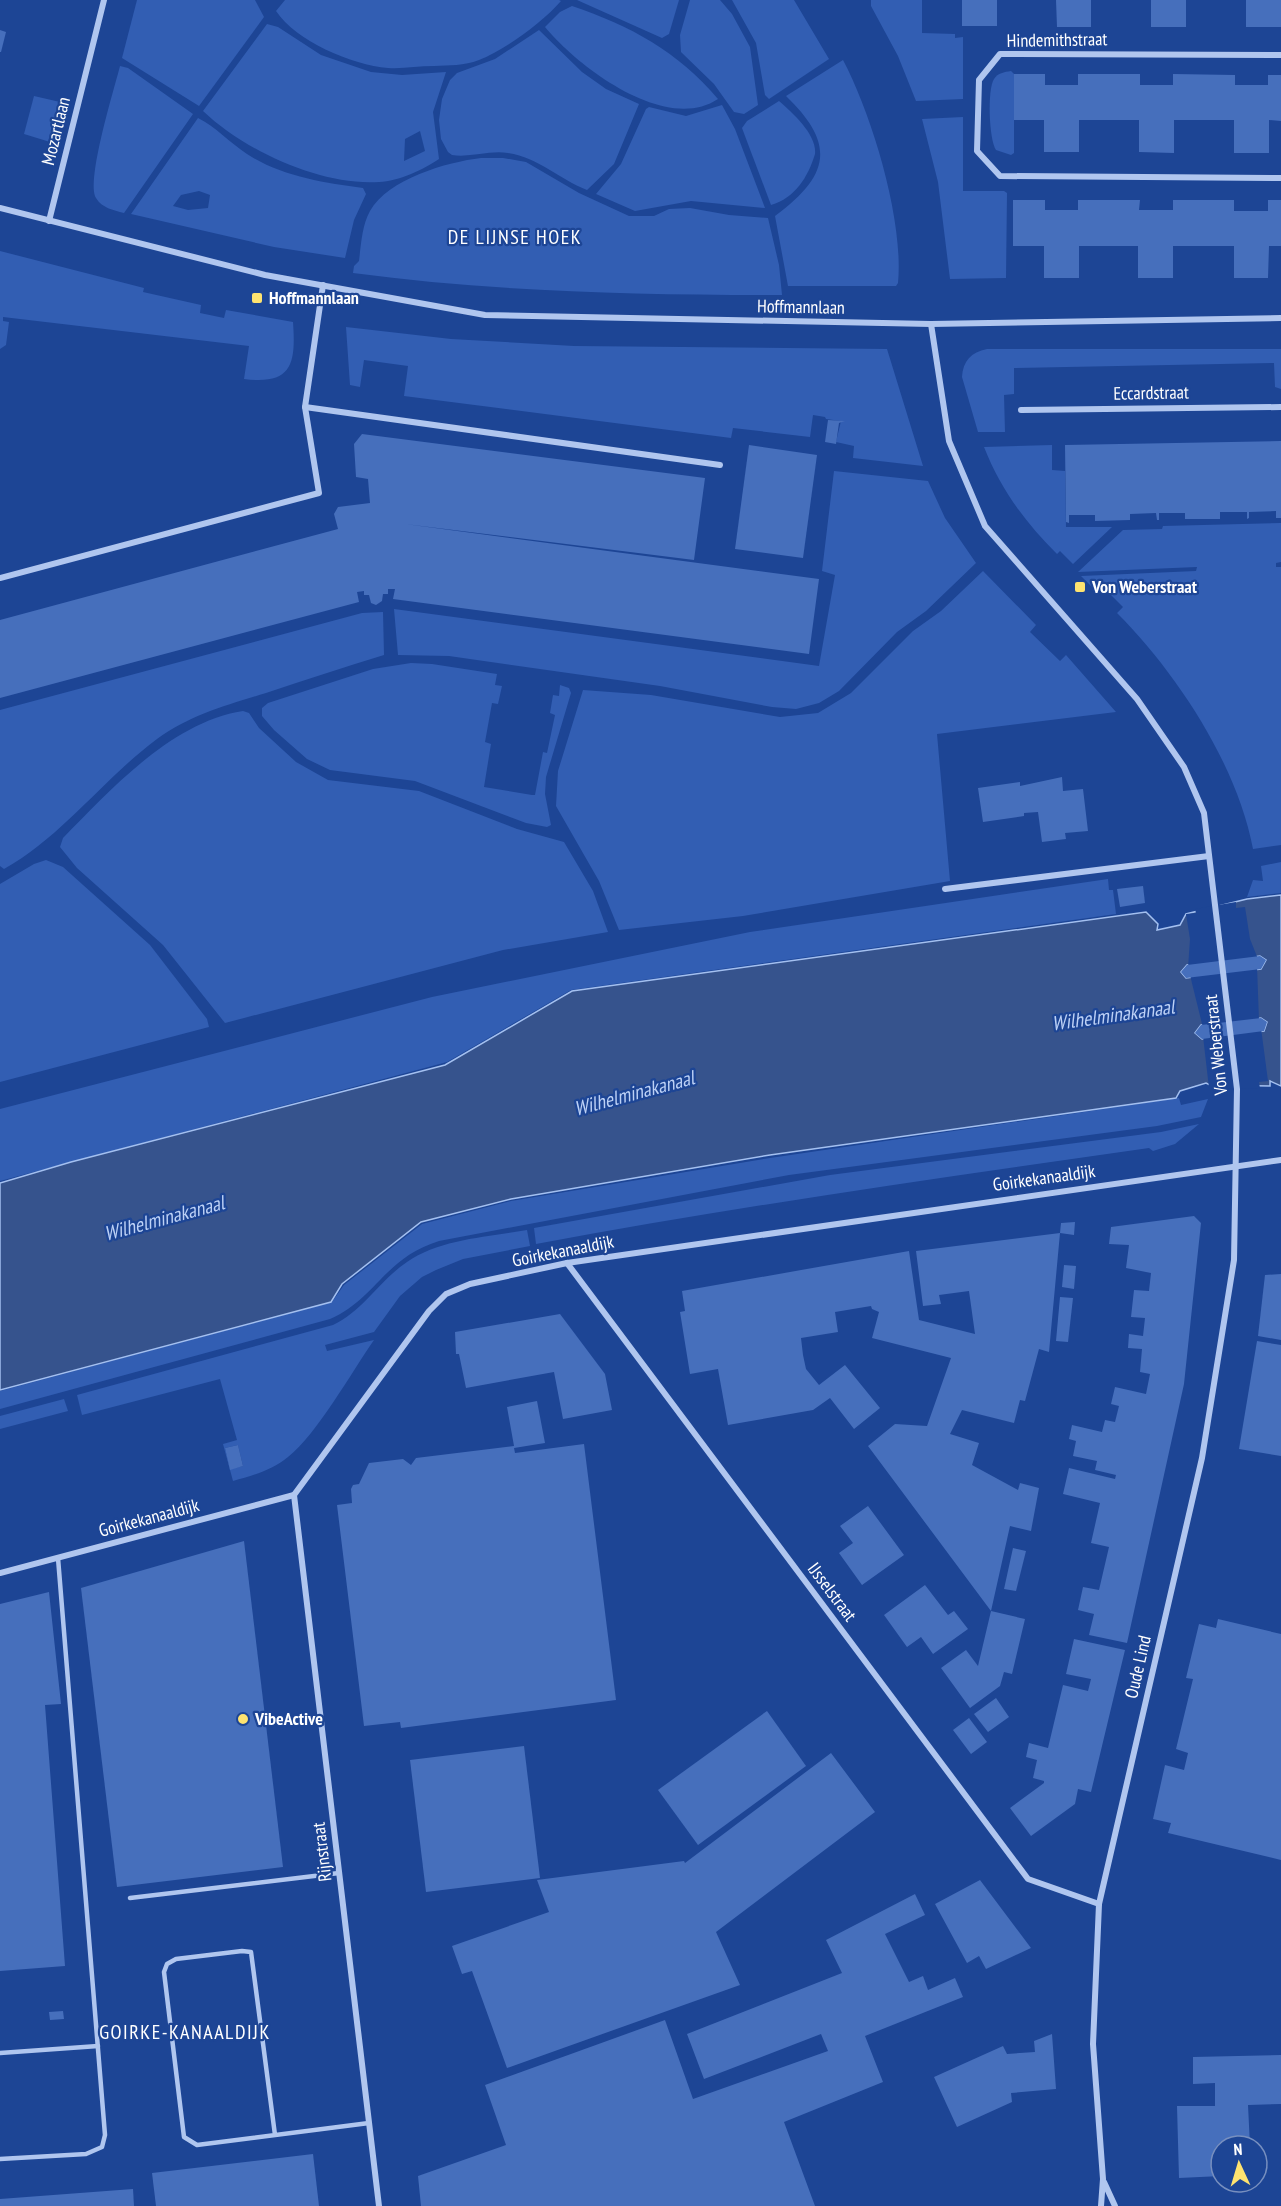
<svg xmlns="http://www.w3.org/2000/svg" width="1281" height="2206" font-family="'PT Sans Narrow',sans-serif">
<rect width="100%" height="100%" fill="#1d4595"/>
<g fill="#325eb3" fill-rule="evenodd">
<polygon points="137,0 255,0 264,17 199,106 122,58"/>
<path d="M285,0H559L561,1C543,22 505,50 479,60C464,66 449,65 434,66C418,66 403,69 388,68C352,65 296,41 276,11Z"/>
<polygon points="577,0 679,0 669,34 662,38"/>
<polygon points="690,0 720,0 732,14 750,47 758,105 744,114 734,112 714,84 681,52 680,35"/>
<polygon points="732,0 794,0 829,59 769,99 765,95 756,43"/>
<polygon points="871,0 922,0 922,33 955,34 955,38 963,37 963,99 916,101 898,56 871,6"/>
<path d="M572,6C631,26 677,51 718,99C665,134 577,66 545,27L560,12Z"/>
<path d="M267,24L278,27L321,55L371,72L402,75L446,72L433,112L439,159C423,170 399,181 379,182C321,186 245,151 203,111ZM420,131L425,151L404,161L405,139Z"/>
<path d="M539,30L582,72L606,89L639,104L614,164L587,190C559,179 539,158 508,153C489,150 470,158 452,155L448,152L441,139L439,120L442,99L450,80L457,73L495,59Z"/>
<path d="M843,60C872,115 904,220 898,283L896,286H788L775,216C829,176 837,145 786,96Z"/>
<path d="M120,66L128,68L193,114L124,213C113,210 102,208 96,198C86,180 114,90 120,66Z"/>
<path d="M1011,71L1014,74V153L1011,155L996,150C989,140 987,90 994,79C998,73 1004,72 1011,71Z"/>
<polygon points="34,96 60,102 50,142 24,134"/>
<path d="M779,101C793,113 817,135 815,154C808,177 795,198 771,205L742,128L747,121Z"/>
<polygon points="722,105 735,129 765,208 691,201 635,211 596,194 621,164 646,109 649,107 686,116"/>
<polygon points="963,117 963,191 1004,191 1007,193 1006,278 950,279 938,182 922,119"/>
<path d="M198,118C215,126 230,143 247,154C280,176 324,183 363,188L366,194L354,220L345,258L274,247L131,214ZM199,191L210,195L208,208L188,210L173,206L181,195Z"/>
<path d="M481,158H503L526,162L579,193L629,216H654L669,209L690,208L729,215L768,218L779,265L782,295C638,295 496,292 353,273L354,266L359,261C361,245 362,225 370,211C388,179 447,162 481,158Z"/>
<path d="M0,251L144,288L143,292L201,305L200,313L224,318L226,310L293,322C296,364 292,385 244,379L249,346L3,317V321L9,322L6,345L0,349Z"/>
<polygon points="346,327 451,339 574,346 887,349 923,466 853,458 854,446 836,442 841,421 826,419 825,417 813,415 810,437 733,428 731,438 404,396 408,366 364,360 360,387 350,385"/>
<path d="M987,349H1281V389L1275,387L1274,363L1014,368V394L1004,395L1005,432H978L962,377C963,361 971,352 987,349Z"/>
<path d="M1052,445V470L1065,471L1066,527H1112L1073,564L1060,551L1057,554C1025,522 1001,490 984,447Z"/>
<polygon points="834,471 928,481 945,518 976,563 926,611 897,632 839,691 819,703 796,709 772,707 660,686 449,656 398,655 394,609 819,666 835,575 822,571"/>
<path d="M1281,523V562L1276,563V567H1281V845L1253,849C1237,764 1176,672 1117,613L1123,607L1105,589L1099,594L1081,576L1196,571L1197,567L1078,572L1123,530L1162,529L1163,526Z"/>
<polygon points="983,571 1036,625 1030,632 1060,661 1066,655 1116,712 937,734 950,881 743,916 619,930 599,881 556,806 558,771 583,690 651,695 780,717 818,713 851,693 913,631 941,611"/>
<path d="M383,612L384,655C344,667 305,680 266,693C227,705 190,715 157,739C103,779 63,836 4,869L0,866V710L362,613Z"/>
<polygon points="411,663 432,664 497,674 495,685 502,686 498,704 492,703 485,742 491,744 484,787 532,795 535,795 543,752 547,753 555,715 550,713 553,695 559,696 560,685 569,688 571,693 546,777 545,794 551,825 547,827 526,823 415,781 330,770 307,759 274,730 262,716 262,708 268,703 373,669"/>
<path d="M243,711L249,713L259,728L296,762L328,780L419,791L517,829L564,842L593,891L608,932L503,950L225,1023L163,945L77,868L60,847L63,838C111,789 172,722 243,711Z"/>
<polygon points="46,860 63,867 150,945 207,1019 209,1027 0,1082 0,884 34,864"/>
<polygon points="1281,862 1281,893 1247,897 1253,880 1263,881 1261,866"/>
<polygon points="1108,879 1109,890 1113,890 1116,914 571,990 447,1062 0,1181 0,1109 432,997 750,932"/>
<path d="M1179,1098L1181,1105L1208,1099L1201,1117L1157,1126L789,1175L439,1241C384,1258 376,1299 330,1319L0,1409V1391L332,1302L344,1285L422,1224L511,1201L770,1158Z"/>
<path d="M1199,1124L1175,1144L1153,1151L1149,1148C944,1177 740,1206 536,1244L534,1228L830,1175L1161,1132Z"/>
<path d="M527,1230L530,1246L463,1259L436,1270L422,1277L400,1296L374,1332L325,1345L327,1351L374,1340C351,1373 317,1434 288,1457C272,1470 252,1476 233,1481L223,1444L237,1440L220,1379L82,1415L77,1395L333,1325C364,1310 379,1281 407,1262C440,1239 488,1237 527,1230ZM238,1445L243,1466L230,1469L225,1448Z"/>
<polygon points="64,1399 68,1411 0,1429 0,1416"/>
</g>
<path fill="#36538d" stroke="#a4c0f0" stroke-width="1.5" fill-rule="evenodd" d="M1281,895V1086L1270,1081V1086L1210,1085L1206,1083L1180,1091L1176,1098L770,1155L511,1199L421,1222L342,1284L331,1302L0,1390V1183L71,1162L445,1065L572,991L1146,912L1158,924L1157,930L1180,925L1186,914L1247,899ZM1260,956L1266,960L1261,969L1186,978L1181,972L1187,965ZM1261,1018L1267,1022L1264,1031L1202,1039L1195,1033L1201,1025Z"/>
<g fill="#1d4595">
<polygon points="1236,902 1236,908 1245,907 1250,939 1258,959 1188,968 1190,939 1186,914 1196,913 1195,909"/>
<polygon points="1257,966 1259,1021 1203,1028 1190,975"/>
<polygon points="1261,1028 1268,1081 1259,1082 1260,1089 1209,1088 1203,1036"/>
</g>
<g fill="#466fbc">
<rect x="962" y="0" width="35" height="26"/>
<polygon points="1056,0 1091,0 1091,27 1057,27"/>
<rect x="1151" y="0" width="35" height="27"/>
<rect x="1246" y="0" width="35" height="27"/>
<polygon points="0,30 6,32 1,52 0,52"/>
<polygon points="1014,74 1045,74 1045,85 1078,85 1078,74 1140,74 1140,85 1173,85 1173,74 1235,75 1235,85 1268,85 1268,75 1281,75 1281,121 1269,120 1269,153 1234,153 1234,120 1174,120 1174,153 1139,152 1139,120 1079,120 1079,152 1044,152 1044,120 1014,120"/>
<polygon points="1013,200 1045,200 1045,210 1078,210 1078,200 1140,200 1139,210 1173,210 1173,200 1234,200 1234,211 1268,211 1268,200 1281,200 1281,246 1269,246 1268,278 1234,278 1234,246 1173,246 1173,278 1138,278 1138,246 1079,246 1079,278 1044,278 1044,246 1013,246"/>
<polygon points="828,420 845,421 839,423 836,444 825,442"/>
<polygon points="362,434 705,478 694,560 405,524 819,579 809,654 393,599 395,589 388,589 388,594 383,594 382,601 376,605 371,603 369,595 364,595 364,591 357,592 359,602 0,698 0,620 338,529 334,514 338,507 370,503 368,479 356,477 354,444"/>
<polygon points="1281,441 1281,518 1276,518 1276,511 1249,512 1249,518 1247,519 1247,512 1220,512 1220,519 1185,519 1185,513 1159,513 1159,520 1157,520 1156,513 1130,514 1130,520 1095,521 1095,515 1069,515 1069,523 1066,522 1065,445"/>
<polygon points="749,445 817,455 803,558 735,549"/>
<polygon points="1062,777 1063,791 1083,789 1088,831 1065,833 1066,839 1042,842 1038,812 1024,813 1024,816 983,822 978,788 1020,782 1020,786"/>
<polygon points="1143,886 1145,903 1120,907 1117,889"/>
<polygon points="1260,956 1266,960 1261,969 1186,978 1181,972 1187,965"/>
<polygon points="1261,1018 1267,1022 1264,1031 1202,1039 1195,1033 1201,1025"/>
<polygon points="1194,1216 1201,1223 1184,1384 1127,1643 1089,1635 1094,1614 1078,1610 1083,1587 1099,1590 1109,1547 1091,1543 1100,1503 1063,1494 1069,1468 1115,1479 1116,1475 1095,1470 1097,1461 1073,1456 1076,1441 1069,1439 1072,1425 1102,1432 1105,1420 1115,1422 1119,1406 1111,1404 1115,1387 1146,1394 1150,1374 1140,1372 1142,1349 1128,1348 1129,1334 1143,1336 1145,1318 1131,1317 1134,1290 1149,1291 1151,1273 1126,1268 1129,1245 1109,1244 1111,1227"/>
<polygon points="1075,1222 1074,1235 1060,1233 1049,1352 1039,1349 1025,1401 1020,1400 1014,1423 962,1410 950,1434 979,1443 972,1465 1018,1490 1020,1483 1039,1488 1031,1531 1010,1526 991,1611 868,1446 895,1424 927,1426 951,1358 872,1338 879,1312 872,1309 871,1306 835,1312 838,1332 801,1338 803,1355 806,1369 819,1385 845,1365 880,1408 854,1429 830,1398 813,1410 728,1425 718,1369 690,1374 680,1312 685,1311 682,1291 909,1251 919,1320 975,1334 969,1291 939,1295 941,1304 923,1306 916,1251 1060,1233 1061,1223"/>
<polygon points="1064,1265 1076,1266 1074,1289 1062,1287"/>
<polygon points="1281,1274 1281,1340 1258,1336 1265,1275"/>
<polygon points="1060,1297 1073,1298 1068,1342 1056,1341"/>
<polygon points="560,1314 605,1374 612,1410 563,1419 554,1372 466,1388 459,1354 456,1354 455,1332"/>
<polygon points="1257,1341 1281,1345 1281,1456 1239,1449"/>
<polygon points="537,1401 545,1443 514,1448 515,1453 584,1444 616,1700 401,1728 400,1722 364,1726 337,1505 352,1503 351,1489 353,1485 359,1484 369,1463 403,1459 411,1465 416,1458 514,1446 507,1407"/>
<polygon points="238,1445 243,1466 230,1470 225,1448"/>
<polygon points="868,1506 904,1555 862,1585 839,1553 853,1543 840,1526"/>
<polygon points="244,1541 283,1867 117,1887 81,1588"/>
<polygon points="1013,1548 1026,1551 1016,1591 1004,1589"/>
<polygon points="925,1585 948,1615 954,1611 968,1629 933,1654 921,1637 907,1647 884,1615"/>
<polygon points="49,1592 61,1704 45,1705 65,1966 0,1971 0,1604"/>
<polygon points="991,1611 1025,1619 1012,1674 1004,1672 1000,1686 970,1708 941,1668 966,1650 978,1666"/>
<polygon points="1218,1619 1281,1634 1281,1860 1168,1833 1171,1823 1153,1819 1165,1765 1184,1770 1188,1753 1176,1749 1193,1679 1186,1678 1199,1624 1216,1628"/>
<polygon points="1074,1639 1125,1650 1091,1792 1078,1789 1075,1804 1031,1836 1010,1808 1044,1783 1044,1779 1044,1781 1033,1778 1037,1760 1026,1757 1029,1743 1048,1748 1063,1685 1088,1691 1091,1679 1066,1674"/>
<polygon points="996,1698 1009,1717 988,1732 974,1714"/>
<polygon points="767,1711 806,1766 698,1845 658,1790"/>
<polygon points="969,1718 987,1742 971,1754 953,1730"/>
<polygon points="524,1746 540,1878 426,1892 410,1760"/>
<polygon points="831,1753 875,1812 716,1932 740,1985 507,2068 472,1971 462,1974 452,1946 549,1912 537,1880 684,1861 685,1863"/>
<polygon points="980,1880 1031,1948 986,1969 979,1956 967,1963 935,1904"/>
<polygon points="915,1894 925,1915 885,1934 909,1982 923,1976 928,1990 955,1978 963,1997 865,2036 883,2082 784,2122 815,2206 421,2206 418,2176 506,2145 485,2085 665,2020 693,2099 828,2051 821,2034 704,2079 687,2034 842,1973 826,1940"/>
<polygon points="63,2011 64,2019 50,2020 49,2012"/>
<polygon points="1052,2034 1056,2089 1011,2093 1012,2102 957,2127 934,2077 1003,2046 1007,2054 1035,2052 1034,2041"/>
<polygon points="1281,2055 1281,2104 1248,2105 1250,2146 1221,2146 1221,2176 1179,2178 1177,2106 1215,2106 1215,2083 1193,2084 1193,2057"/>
<polygon points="313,2154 319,2206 156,2206 152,2173"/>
<polygon points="133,2189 134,2206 0,2206 0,2199"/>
</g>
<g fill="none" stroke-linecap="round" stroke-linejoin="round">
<g stroke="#b0c6ef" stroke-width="4.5">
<polyline points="130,1898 339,1873"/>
<polyline points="0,2053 98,2046"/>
<polyline points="275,2135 251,1952 242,1951 176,1959 167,1964 164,1972 184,2137 197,2145 369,2123"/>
<polyline points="0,2159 86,2154 102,2147 105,2135 58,1558"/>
</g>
<g stroke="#b0c6ef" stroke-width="6">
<polyline points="1281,55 1000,54 979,80 977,151 1000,176 1281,178"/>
<polyline points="0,208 265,275 485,315 931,324 1281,318"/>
<polyline points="49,221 104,0"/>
<polyline points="931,324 949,441 985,526 1137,699 1184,767 1204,813 1237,1089 1234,1260 1202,1458 1099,1904 1093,2044 1103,2179 1101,2206"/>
<polyline points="305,407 720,465"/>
<polyline points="1021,410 1281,407"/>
<polyline points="0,578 319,493 305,407 323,285"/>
<polyline points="945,889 1209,856"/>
<polyline points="567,1263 1028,1879 1099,1904"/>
<polyline points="294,1495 379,2206"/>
<polyline points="0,1573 294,1495 429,1311 446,1294 470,1284 567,1263 1281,1160"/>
<polyline points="1104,2182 1115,2206"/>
</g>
</g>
<g fill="#fee370" stroke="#1d4595" stroke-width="2">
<rect x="251" y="292" width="12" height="12" rx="3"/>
<rect x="1074" y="581" width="12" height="12" rx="3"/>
<circle cx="243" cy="1719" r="6"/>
</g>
<g text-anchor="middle" stroke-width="4.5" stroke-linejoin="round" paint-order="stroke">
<g font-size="18" fill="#fff" stroke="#1d4595">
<text transform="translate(1057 40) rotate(-1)" y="6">Hindemithstraat</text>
<text transform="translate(56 131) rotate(-76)" y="6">Mozartlaan</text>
<text transform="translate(801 307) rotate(1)" y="6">Hoffmannlaan</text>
<text transform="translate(1151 393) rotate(-1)" y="6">Eccardstraat</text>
<text transform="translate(1216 1045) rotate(-96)" y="6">Von Weberstraat</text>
<text transform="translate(1044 1178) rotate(-8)" y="6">Goirkekanaaldijk</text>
<text transform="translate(563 1251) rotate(-11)" y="6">Goirkekanaaldijk</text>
<text transform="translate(149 1518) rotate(-15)" y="6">Goirkekanaaldijk</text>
<text transform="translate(832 1592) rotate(53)" y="6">IJsselstraat</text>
<text transform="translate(1138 1667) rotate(-77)" y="6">Oude Lind</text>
<text transform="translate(322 1852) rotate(-97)" y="6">Rijnstraat</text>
</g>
<g font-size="18" font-weight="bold" fill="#fff" stroke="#1d4595" text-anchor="start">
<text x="269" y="304">Hoffmannlaan</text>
<text x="1092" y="593">Von Weberstraat</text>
<text x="255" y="1725">VibeActive</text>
</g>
<g font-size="20" letter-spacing="1.5" fill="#fff" stroke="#1d4595">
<text x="515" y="244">DE LIJNSE HOEK</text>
<text x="185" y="2039">GOIRKE-KANAALDIJK</text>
</g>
<g font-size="20" font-style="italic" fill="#bdd1f6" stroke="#1d4595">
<text transform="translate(1113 1015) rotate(-8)" y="7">Wilhelminakanaal</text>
<text transform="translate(634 1093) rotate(-15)" y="7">Wilhelminakanaal</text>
<text transform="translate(164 1218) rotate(-15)" y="7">Wilhelminakanaal</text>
</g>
</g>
<g transform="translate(1239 2164) rotate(356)"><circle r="28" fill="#1d4595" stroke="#778fbf" stroke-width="1.5"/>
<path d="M0-4.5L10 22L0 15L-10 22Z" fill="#fee370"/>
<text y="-9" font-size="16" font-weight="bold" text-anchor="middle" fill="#ffffff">N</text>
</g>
</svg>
